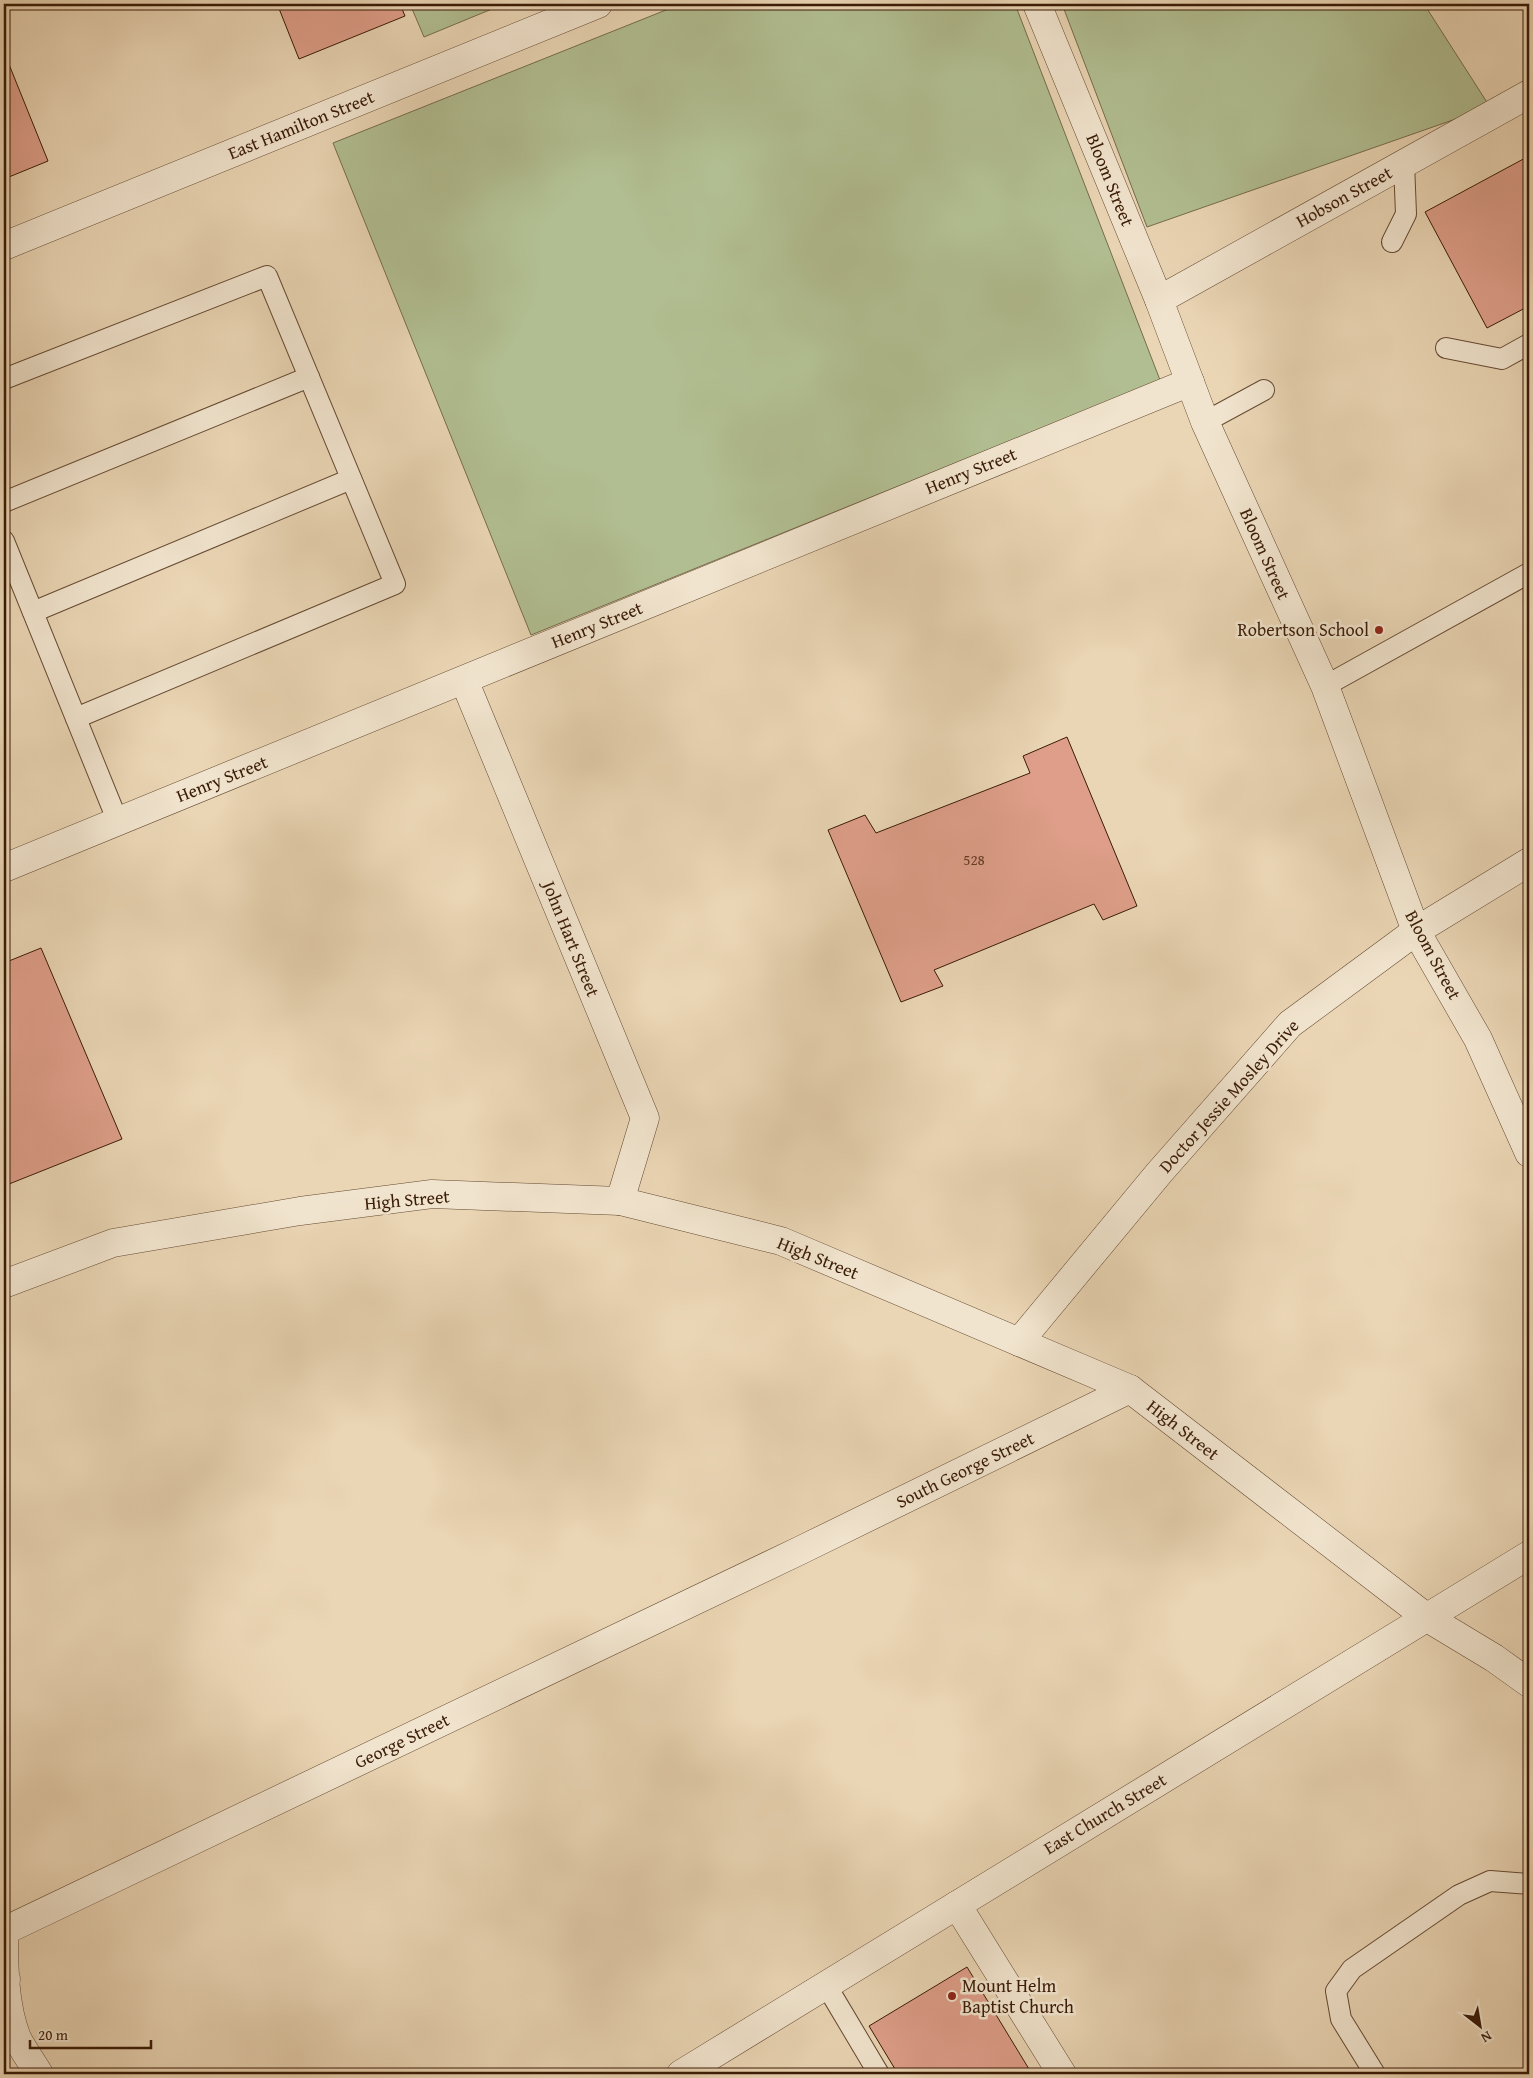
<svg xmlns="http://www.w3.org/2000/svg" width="1533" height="2078" font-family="'Gentium Book Plus',serif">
<rect width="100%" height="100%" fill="#ead5b4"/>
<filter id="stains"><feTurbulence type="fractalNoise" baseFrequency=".004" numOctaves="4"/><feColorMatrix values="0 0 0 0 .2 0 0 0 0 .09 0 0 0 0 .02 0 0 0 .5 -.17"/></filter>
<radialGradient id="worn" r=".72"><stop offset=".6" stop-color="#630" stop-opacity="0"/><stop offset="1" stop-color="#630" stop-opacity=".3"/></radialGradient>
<g fill="#b1be91" stroke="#766c4c">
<polygon points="410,4 504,4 424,37"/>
<polygon points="681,4 1015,4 1160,380 531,635 333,143"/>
<polygon points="1062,4 1424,4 1490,107 1147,227"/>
</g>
<g fill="#de9e89" stroke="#3a1b06">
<polygon points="283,4 400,4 405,16 299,59 278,6"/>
<polygon points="4,52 48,161 4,179"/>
<polygon points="1529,156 1529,306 1487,328 1425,212"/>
<polygon points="1067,737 1137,906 1103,920 1094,904 934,970 943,986 901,1002 828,830 865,815 876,833 1030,773 1023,756"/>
<polygon points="41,948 122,1139 4,1186 4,963"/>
<polygon points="967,1967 1032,2074 898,2074 869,2026"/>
</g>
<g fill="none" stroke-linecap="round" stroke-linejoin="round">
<defs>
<g id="service">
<polyline points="1392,242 1406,214 1404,163"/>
<polyline points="1446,348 1502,359 1529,344"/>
<polyline points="4,379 267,276 395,584 76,718"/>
<polyline points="1205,422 1264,390"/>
<polyline points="4,502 309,377"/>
<polyline points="4,541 118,822"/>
<polyline points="33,612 351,479"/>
<polyline points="1325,686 1529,573"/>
<polyline points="826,1985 879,2074"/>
<polyline points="1375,2074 1341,2019 1336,1991 1352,1969 1459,1895 1490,1881 1529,1884"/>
</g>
<g id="minor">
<polyline points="1037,4 1159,300 1205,422 1325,686 1416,931 1478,1039 1529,1153"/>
<polyline points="4,246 598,4"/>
<polyline points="1159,300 1529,94"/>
<polyline points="464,680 645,1118 620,1201"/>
<polyline points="4,868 1190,382"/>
<polyline points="1019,1342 1159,1173 1290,1024 1416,931 1529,862"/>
<polyline points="957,1905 1062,2074"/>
<path d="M39,2074C32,2062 23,2050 17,2038C4,2005 4,1966 4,1931L801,1550L1130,1389"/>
<polyline points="681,2074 1529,1555"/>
</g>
<g id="tertiary">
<polyline points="4,1284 113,1243 300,1211 432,1194 620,1201 781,1241 1130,1389 1426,1617 1494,1658 1529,1683"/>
<polyline points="4,1979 6,1979"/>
</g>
</defs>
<use href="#service" stroke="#664a32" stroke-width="22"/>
<use href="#minor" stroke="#664a32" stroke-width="29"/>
<use href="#tertiary" stroke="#664a32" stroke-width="29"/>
<use href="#service" stroke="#f1e4ce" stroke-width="20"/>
<use href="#minor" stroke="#f1e4ce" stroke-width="28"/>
<use href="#tertiary" stroke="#f1e4ce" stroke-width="28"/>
</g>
<g fill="#8f2418" stroke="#f1e4ce" stroke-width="2">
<circle cx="1379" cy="630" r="5"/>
<circle cx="952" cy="1996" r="5"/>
</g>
<g text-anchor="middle" stroke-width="5" stroke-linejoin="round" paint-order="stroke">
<g font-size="15" fill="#633c27">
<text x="974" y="865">528</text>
</g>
<g font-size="18" fill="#3a1b06" stroke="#f1e4ce">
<text transform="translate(301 125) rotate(-22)" y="6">East Hamilton Street</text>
<text transform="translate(1110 180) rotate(68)" y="6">Bloom Street</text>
<text transform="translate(1344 197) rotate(-29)" y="6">Hobson Street</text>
<text transform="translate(971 471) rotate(-22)" y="6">Henry Street</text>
<text transform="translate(1265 554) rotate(66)" y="6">Bloom Street</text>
<text transform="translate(597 625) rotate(-22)" y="6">Henry Street</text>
<text transform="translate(222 779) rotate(-22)" y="6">Henry Street</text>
<text transform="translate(571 939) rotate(68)" y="6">John Hart Street</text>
<text transform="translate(1433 955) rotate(62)" y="6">Bloom Street</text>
<text transform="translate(1229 1096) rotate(-48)" y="6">Doctor Jessie Mosley Drive</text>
<text transform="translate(407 1200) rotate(-5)" y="6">High Street</text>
<text transform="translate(818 1258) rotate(22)" y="6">High Street</text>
<text transform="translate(1183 1430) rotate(38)" y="6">High Street</text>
<text transform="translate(965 1470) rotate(-26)" y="6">South George Street</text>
<text transform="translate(402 1741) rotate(-26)" y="6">George Street</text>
<text transform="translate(1105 1814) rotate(-31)" y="6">East Church Street</text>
</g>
<g font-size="18" fill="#3a1b06" stroke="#f1e4ce" text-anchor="end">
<text x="1369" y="636">Robertson School</text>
<text x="962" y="1992" text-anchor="start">Mount Helm<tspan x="962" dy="21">Baptist Church</tspan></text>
</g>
</g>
<rect width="1533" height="2078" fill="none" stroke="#ead5b4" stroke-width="20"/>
<rect x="5" y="5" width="1523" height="2068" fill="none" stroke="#3a1b06" stroke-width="2.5"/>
<rect x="10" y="10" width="1513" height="2058" fill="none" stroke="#3a1b06"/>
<g transform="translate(1480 2026) rotate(149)" stroke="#f1e4ce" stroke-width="4" paint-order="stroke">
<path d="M0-4L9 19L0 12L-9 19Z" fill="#3a1b06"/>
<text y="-8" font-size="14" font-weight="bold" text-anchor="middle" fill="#3a1b06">N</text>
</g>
<path d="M30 2040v8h121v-8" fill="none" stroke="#3a1b06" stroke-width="2.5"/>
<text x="38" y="2040" font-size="15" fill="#3a1b06" stroke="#f1e4ce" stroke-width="4" paint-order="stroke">20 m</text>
<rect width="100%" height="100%" filter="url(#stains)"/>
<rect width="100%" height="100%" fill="url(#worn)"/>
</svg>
